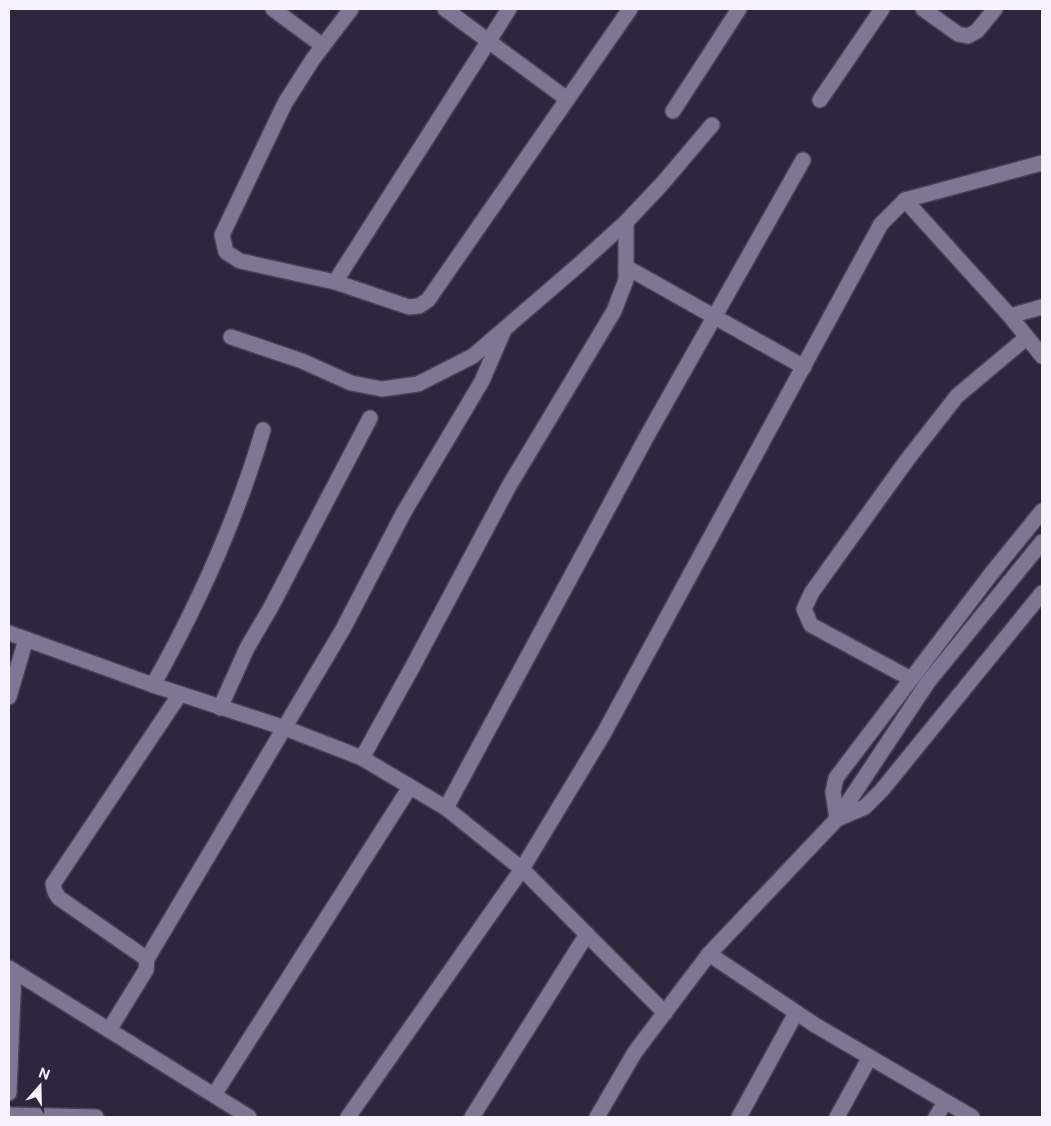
<svg xmlns="http://www.w3.org/2000/svg" width="1051" height="1126" font-family="'Public Sans',sans-serif">
<rect width="100%" height="100%" fill="#2f263e"/>
<g fill="none" stroke-linecap="round" stroke-linejoin="round">
<defs>
<g id="street">
<polyline points="273,9 323,46"/>
<polyline points="351,9 313,59 285,103 222,235 226,252 240,261 335,282 409,307 419,306 428,300 630,9"/>
<polyline points="445,9 567,99"/>
<polyline points="923,9 958,34 968,36 977,31 995,9"/>
<polyline points="820,100 882,9"/>
<polyline points="673,111 739,9"/>
<polyline points="1042,163 905,200 1010,316 1042,356"/>
<polyline points="626,267 804,367"/>
<polyline points="335,282 509,9"/>
<polyline points="1010,316 1042,307"/>
<polyline points="231,337 302,361 351,383 382,389 418,384 473,356 582,262 626,222 661,185 712,125"/>
<polyline points="9,633 153,685 285,728 362,758 446,808 522,869 665,1013"/>
<polyline points="911,679 811,625 804,609 812,592 907,460 957,396 1026,338"/>
<path d="M153,685C198,605 237,518 263,430"/>
<polyline points="9,697 26,639"/>
<polyline points="220,708 247,648 271,607 370,418"/>
<polyline points="362,758 413,666 509,486 614,311 626,280 626,222"/>
<polyline points="446,808 647,436 803,160"/>
<polyline points="837,819 833,792 836,778 991,574 1042,511"/>
<polyline points="709,954 815,1025 972,1117"/>
<polyline points="147,959 343,629 404,512 482,381 504,330"/>
<polyline points="9,968 249,1117"/>
<polyline points="109,1030 146,970 147,959 59,898 55,892 53,884 180,694"/>
<polyline points="9,1093 14,971"/>
<polyline points="214,1095 410,787"/>
<polyline points="9,1115 96,1117"/>
<polyline points="348,1117 522,869 604,733 881,224 905,200"/>
<polyline points="472,1117 587,934"/>
<polyline points="739,1117 796,1013"/>
<polyline points="837,1117 870,1057"/>
<polyline points="936,1117 945,1102"/>
</g>
<g id="secondary">
<polyline points="837,819 865,807 882,790 1042,593"/>
<polyline points="597,1117 635,1052 709,954 837,819 928,682 1042,542"/>
</g>
</defs>
<use href="#street" stroke="#484155" stroke-width="18"/>
<use href="#secondary" stroke="#484155" stroke-width="18"/>
<use href="#street" stroke="#7f7693" stroke-width="15"/>
<use href="#secondary" stroke="#7f7693" stroke-width="15"/>
</g>
<rect width="1051" height="1126" fill="none" stroke="#f6f2ff" stroke-width="20"/>
<g transform="translate(40 1086) rotate(20)" stroke="#2f263e" stroke-width="4" paint-order="stroke">
<path d="M0-4L9 19L0 12L-9 19Z" fill="#f6f2ff"/>
<text y="-8" font-size="14" font-weight="bold" text-anchor="middle" fill="#f6f2ff">N</text>
</g>
</svg>
